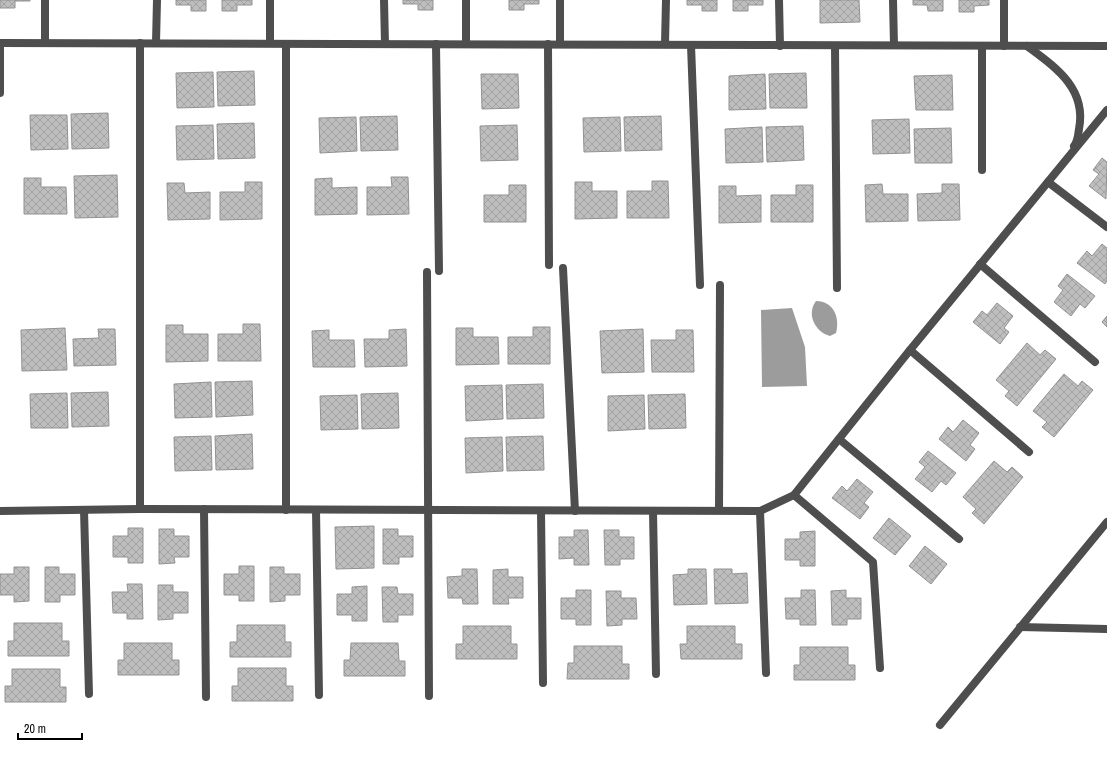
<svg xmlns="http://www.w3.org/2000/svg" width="1107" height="757" font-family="'Archivo Narrow',sans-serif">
<defs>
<pattern id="building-cross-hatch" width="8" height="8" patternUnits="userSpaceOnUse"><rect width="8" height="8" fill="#bebebe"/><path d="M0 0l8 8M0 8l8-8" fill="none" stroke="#a2a2a2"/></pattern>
</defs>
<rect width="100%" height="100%" fill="#fff"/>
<g fill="#9c9c9c">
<path d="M816,301C834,301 840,318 836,333L830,336C815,332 806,314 816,301Z"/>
<polygon points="792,308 805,347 807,386 762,387 761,310"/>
</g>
<g fill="url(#building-cross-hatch)" stroke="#929292">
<polygon points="0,0 30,0 30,1 15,1 15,8 0,8"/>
<polygon points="176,0 206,0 206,11 191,11 191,5 176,5"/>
<polygon points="222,0 252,0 252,5 237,5 237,11 222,11"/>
<polygon points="403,0 433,0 433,10 418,10 418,4 403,4"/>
<polygon points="509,0 539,0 539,4 524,4 524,10 509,10"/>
<polygon points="687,0 717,0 717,11 702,11 702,5 687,5"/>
<polygon points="733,0 763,0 763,5 748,5 748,11 733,11"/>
<polygon points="820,0 859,0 860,22 820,23"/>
<polygon points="913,0 943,0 943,11 928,11 927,5 913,5"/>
<polygon points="959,0 989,0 989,5 974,6 974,12 959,12"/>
<polygon points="254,71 255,105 218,106 217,72"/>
<polygon points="213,72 214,107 177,108 176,73"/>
<polygon points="806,73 807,108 770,108 769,74"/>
<polygon points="481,74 518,74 519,108 482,109"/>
<polygon points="765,74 766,109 729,110 729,76"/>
<polygon points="952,75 953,110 916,110 914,76"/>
<polygon points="108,113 109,148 72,149 71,114"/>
<polygon points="30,115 67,115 68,149 31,150"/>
<polygon points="397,116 398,150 361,151 360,117"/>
<polygon points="661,116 662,150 625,151 624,117"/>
<polygon points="356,117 357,151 320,153 319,118"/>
<polygon points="620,117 621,151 584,152 583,118"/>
<polygon points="909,119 910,153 873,154 872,120"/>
<polygon points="254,123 255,158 218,159 217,124"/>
<polygon points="213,125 214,159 177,160 176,126"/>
<polygon points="517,125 518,160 481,161 480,126"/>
<polygon points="803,126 804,160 767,162 766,127"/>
<polygon points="762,127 763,162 726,163 725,129"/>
<polygon points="951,128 952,163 915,163 914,129"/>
<polygon points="1102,158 1107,162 1106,199 1089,186 1099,174 1093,170"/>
<polygon points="117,175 118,217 75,218 74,176"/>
<polygon points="391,177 408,177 409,214 367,215 367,187 392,187"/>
<polygon points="24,178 41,178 41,187 66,187 67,214 24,214"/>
<polygon points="332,178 332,188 357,187 357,214 315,215 315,179"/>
<polygon points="652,181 668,181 669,218 627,218 627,191 652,191"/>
<polygon points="245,182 262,182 262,219 220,220 220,192 245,192"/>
<polygon points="575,182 592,182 592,191 617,191 617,218 575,219"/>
<polygon points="167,183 184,183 185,193 210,192 210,219 168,220"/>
<polygon points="882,184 883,194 908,194 908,221 866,222 865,185"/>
<polygon points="942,184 959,184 960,220 918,221 917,194 942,193"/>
<polygon points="509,185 526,185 526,222 484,222 484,195 509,195"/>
<polygon points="796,185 813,185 813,222 771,222 771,195 796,195"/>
<polygon points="719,186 736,186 736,196 761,195 761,222 719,223"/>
<polygon points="1102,244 1107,248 1107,281 1105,284 1077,263 1087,251 1092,256"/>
<polygon points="1067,274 1095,296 1085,308 1080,304 1071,316 1054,302 1063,290 1058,286"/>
<polygon points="997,303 1013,316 1004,328 1009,332 1000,344 973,322 982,311 987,315"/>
<polygon points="1107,316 1107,327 1102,322"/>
<polygon points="243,324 260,324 261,361 218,361 218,334 243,334"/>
<polygon points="166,325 183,325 183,334 208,334 208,361 166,362"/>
<polygon points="533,327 550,327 550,364 508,364 508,337 533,337"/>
<polygon points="65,328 67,370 22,371 21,330"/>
<polygon points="456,328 473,328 473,337 498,337 499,364 456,365"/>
<polygon points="98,329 115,329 116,365 74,366 73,339 99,338"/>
<polygon points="406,329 407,366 365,367 364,339 389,339 389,330"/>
<polygon points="643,329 644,372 602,373 600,331"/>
<polygon points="329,330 329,340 354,340 355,367 313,367 312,331"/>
<polygon points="676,330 693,330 694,372 652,372 651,340 676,340"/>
<polygon points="1027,343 1040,355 1045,350 1056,359 1017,406 1005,396 1009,391 996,380"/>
<polygon points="1064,374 1078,386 1082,381 1093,390 1054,437 1042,427 1047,422 1033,411"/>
<polygon points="252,381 253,415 216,417 215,382"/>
<polygon points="211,382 212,417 175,418 174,384"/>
<polygon points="543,384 544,418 507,419 506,385"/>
<polygon points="502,385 503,419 466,421 465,386"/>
<polygon points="108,392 109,426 72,427 71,393"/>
<polygon points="67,393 68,428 31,428 30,394"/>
<polygon points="398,393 399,428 362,429 361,394"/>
<polygon points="685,394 686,428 649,429 648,395"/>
<polygon points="357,395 358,429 321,430 320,396"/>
<polygon points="644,395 645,429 608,431 608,396"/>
<polygon points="963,420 979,433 970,445 975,449 966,461 939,439 948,427 953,432"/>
<polygon points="252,434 253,469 216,470 215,436"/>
<polygon points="211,436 212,470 175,471 174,437"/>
<polygon points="543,436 544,470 507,471 506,437"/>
<polygon points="502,437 503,471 466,473 465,438"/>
<polygon points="928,451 956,473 946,485 941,481 932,492 915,479 925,467 919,462"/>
<polygon points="994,461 1007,472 1012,467 1023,477 984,524 972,513 976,509 963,497"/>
<polygon points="857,479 873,492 864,503 869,507 860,519 832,498 842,486 847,491"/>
<polygon points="889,518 911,536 895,555 873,538"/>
<polygon points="374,526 374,568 336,569 335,527"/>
<polygon points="128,528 143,528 143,563 128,563 128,557 113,557 113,536 128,536"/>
<polygon points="159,529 174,529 174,536 189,536 189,557 174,557 175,563 159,564"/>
<polygon points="383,529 398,529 398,536 413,536 413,557 399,557 399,564 383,564"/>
<polygon points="574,530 588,530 589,565 574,565 574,558 559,559 559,537 574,537"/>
<polygon points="604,530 619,530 619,537 634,537 634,559 620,559 620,565 605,565"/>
<polygon points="815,531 815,566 800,566 800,560 785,560 785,539 800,539 800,532"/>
<polygon points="925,546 947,564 931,584 909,566"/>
<polygon points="239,566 254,566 254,601 239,601 239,595 224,595 224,574 239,574"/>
<polygon points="14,567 29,567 29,601 14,602 14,595 0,595 0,574 14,574"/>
<polygon points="45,567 59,567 59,574 75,574 75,595 60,595 60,602 45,602"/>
<polygon points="270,567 284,567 284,574 300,574 300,595 285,595 285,601 270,602"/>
<polygon points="462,569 477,569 478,604 463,604 462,598 448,598 447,577 462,576"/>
<polygon points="508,569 508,577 523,577 523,598 508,598 509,604 493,604 493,570"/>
<polygon points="688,569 706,569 707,604 674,605 673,575 688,574"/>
<polygon points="714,569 732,569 732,574 747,573 748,603 715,604"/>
<polygon points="127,584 142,584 143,619 127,619 127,613 113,613 112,592 128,592"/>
<polygon points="158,585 173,585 173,592 188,592 188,613 173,613 173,619 158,620"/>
<polygon points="367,586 367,621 352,621 352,615 337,615 337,594 352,594 352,587"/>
<polygon points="382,587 397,587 398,594 413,594 413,615 398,615 398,622 383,622"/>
<polygon points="576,590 591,590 591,625 576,625 576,619 561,619 561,598 576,598"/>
<polygon points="801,590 815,590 816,625 800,625 800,619 786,619 785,598 801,598"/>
<polygon points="846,590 846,598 861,598 861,619 847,619 847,625 832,625 831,591"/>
<polygon points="606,591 621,591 621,598 636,598 637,619 622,619 622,625 607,626"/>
<polygon points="14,623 62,623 62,641 69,641 69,656 8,656 8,641 14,641"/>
<polygon points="237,625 285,625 285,642 291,642 291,657 230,657 230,642 237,642"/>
<polygon points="463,626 511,626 511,644 517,644 517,659 456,659 456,644 463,644"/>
<polygon points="687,626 735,626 735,644 742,644 742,659 681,659 680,644 687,644"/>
<polygon points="124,643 172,643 172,660 179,660 179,675 118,675 118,660 124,660"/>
<polygon points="351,643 398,643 399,661 405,661 405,676 344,676 344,660 350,660"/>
<polygon points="574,646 622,646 622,664 629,664 629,679 567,679 568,663 574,663"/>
<polygon points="800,647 848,647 848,665 855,665 855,680 794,680 794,665 800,665"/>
<polygon points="238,668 286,668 286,686 293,686 293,701 232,701 232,686 238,686"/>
<polygon points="12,669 60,669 60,687 66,687 66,702 5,702 5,686 12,686"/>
</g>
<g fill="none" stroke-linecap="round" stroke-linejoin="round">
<g stroke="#4e4e4e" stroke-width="8">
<polyline points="270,0 270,43"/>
<polyline points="384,0 385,44"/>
<polyline points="560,0 560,44"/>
<polyline points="779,0 780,46"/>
<polyline points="893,0 894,45"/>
<polyline points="45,42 45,0"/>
<polyline points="0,43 1107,46"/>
<polyline points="140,43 140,509"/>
<polyline points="156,43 157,0"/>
<polyline points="286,44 286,510"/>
<polyline points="436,44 439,271"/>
<polyline points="466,44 466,0"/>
<polyline points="548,44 549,265"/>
<polyline points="665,44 666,0"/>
<polyline points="691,45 700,285"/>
<polyline points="835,46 837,288"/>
<polyline points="1004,46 1004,0"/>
<path d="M1027,46C1055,67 1087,88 1079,129C1078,135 1078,141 1074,146"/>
<polyline points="0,93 0,43"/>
<polyline points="982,170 982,46"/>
<polyline points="1048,182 1107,227"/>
<polyline points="980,264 1095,362"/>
<polyline points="563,268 575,511"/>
<polyline points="427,272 429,696"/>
<polyline points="910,350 1029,452"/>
<polyline points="839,439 959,539"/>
<polyline points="794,495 873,562 880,668"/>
<polyline points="204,509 206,697"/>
<polyline points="84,510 89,694"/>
<polyline points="316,510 319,695"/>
<polyline points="719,510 720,285"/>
<polyline points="0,511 140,509 760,511 794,495 910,350 1107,110"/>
<polyline points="541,511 543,683"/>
<polyline points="653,511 656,674"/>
<polyline points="760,511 766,673"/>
<polyline points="1020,627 1107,629"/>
<polyline points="940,725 1107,522"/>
</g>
</g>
<path d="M18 733v6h64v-6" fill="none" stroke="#000000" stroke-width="2"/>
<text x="24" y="733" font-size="12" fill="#000000" stroke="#ffffff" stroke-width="3" paint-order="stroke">20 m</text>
</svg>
